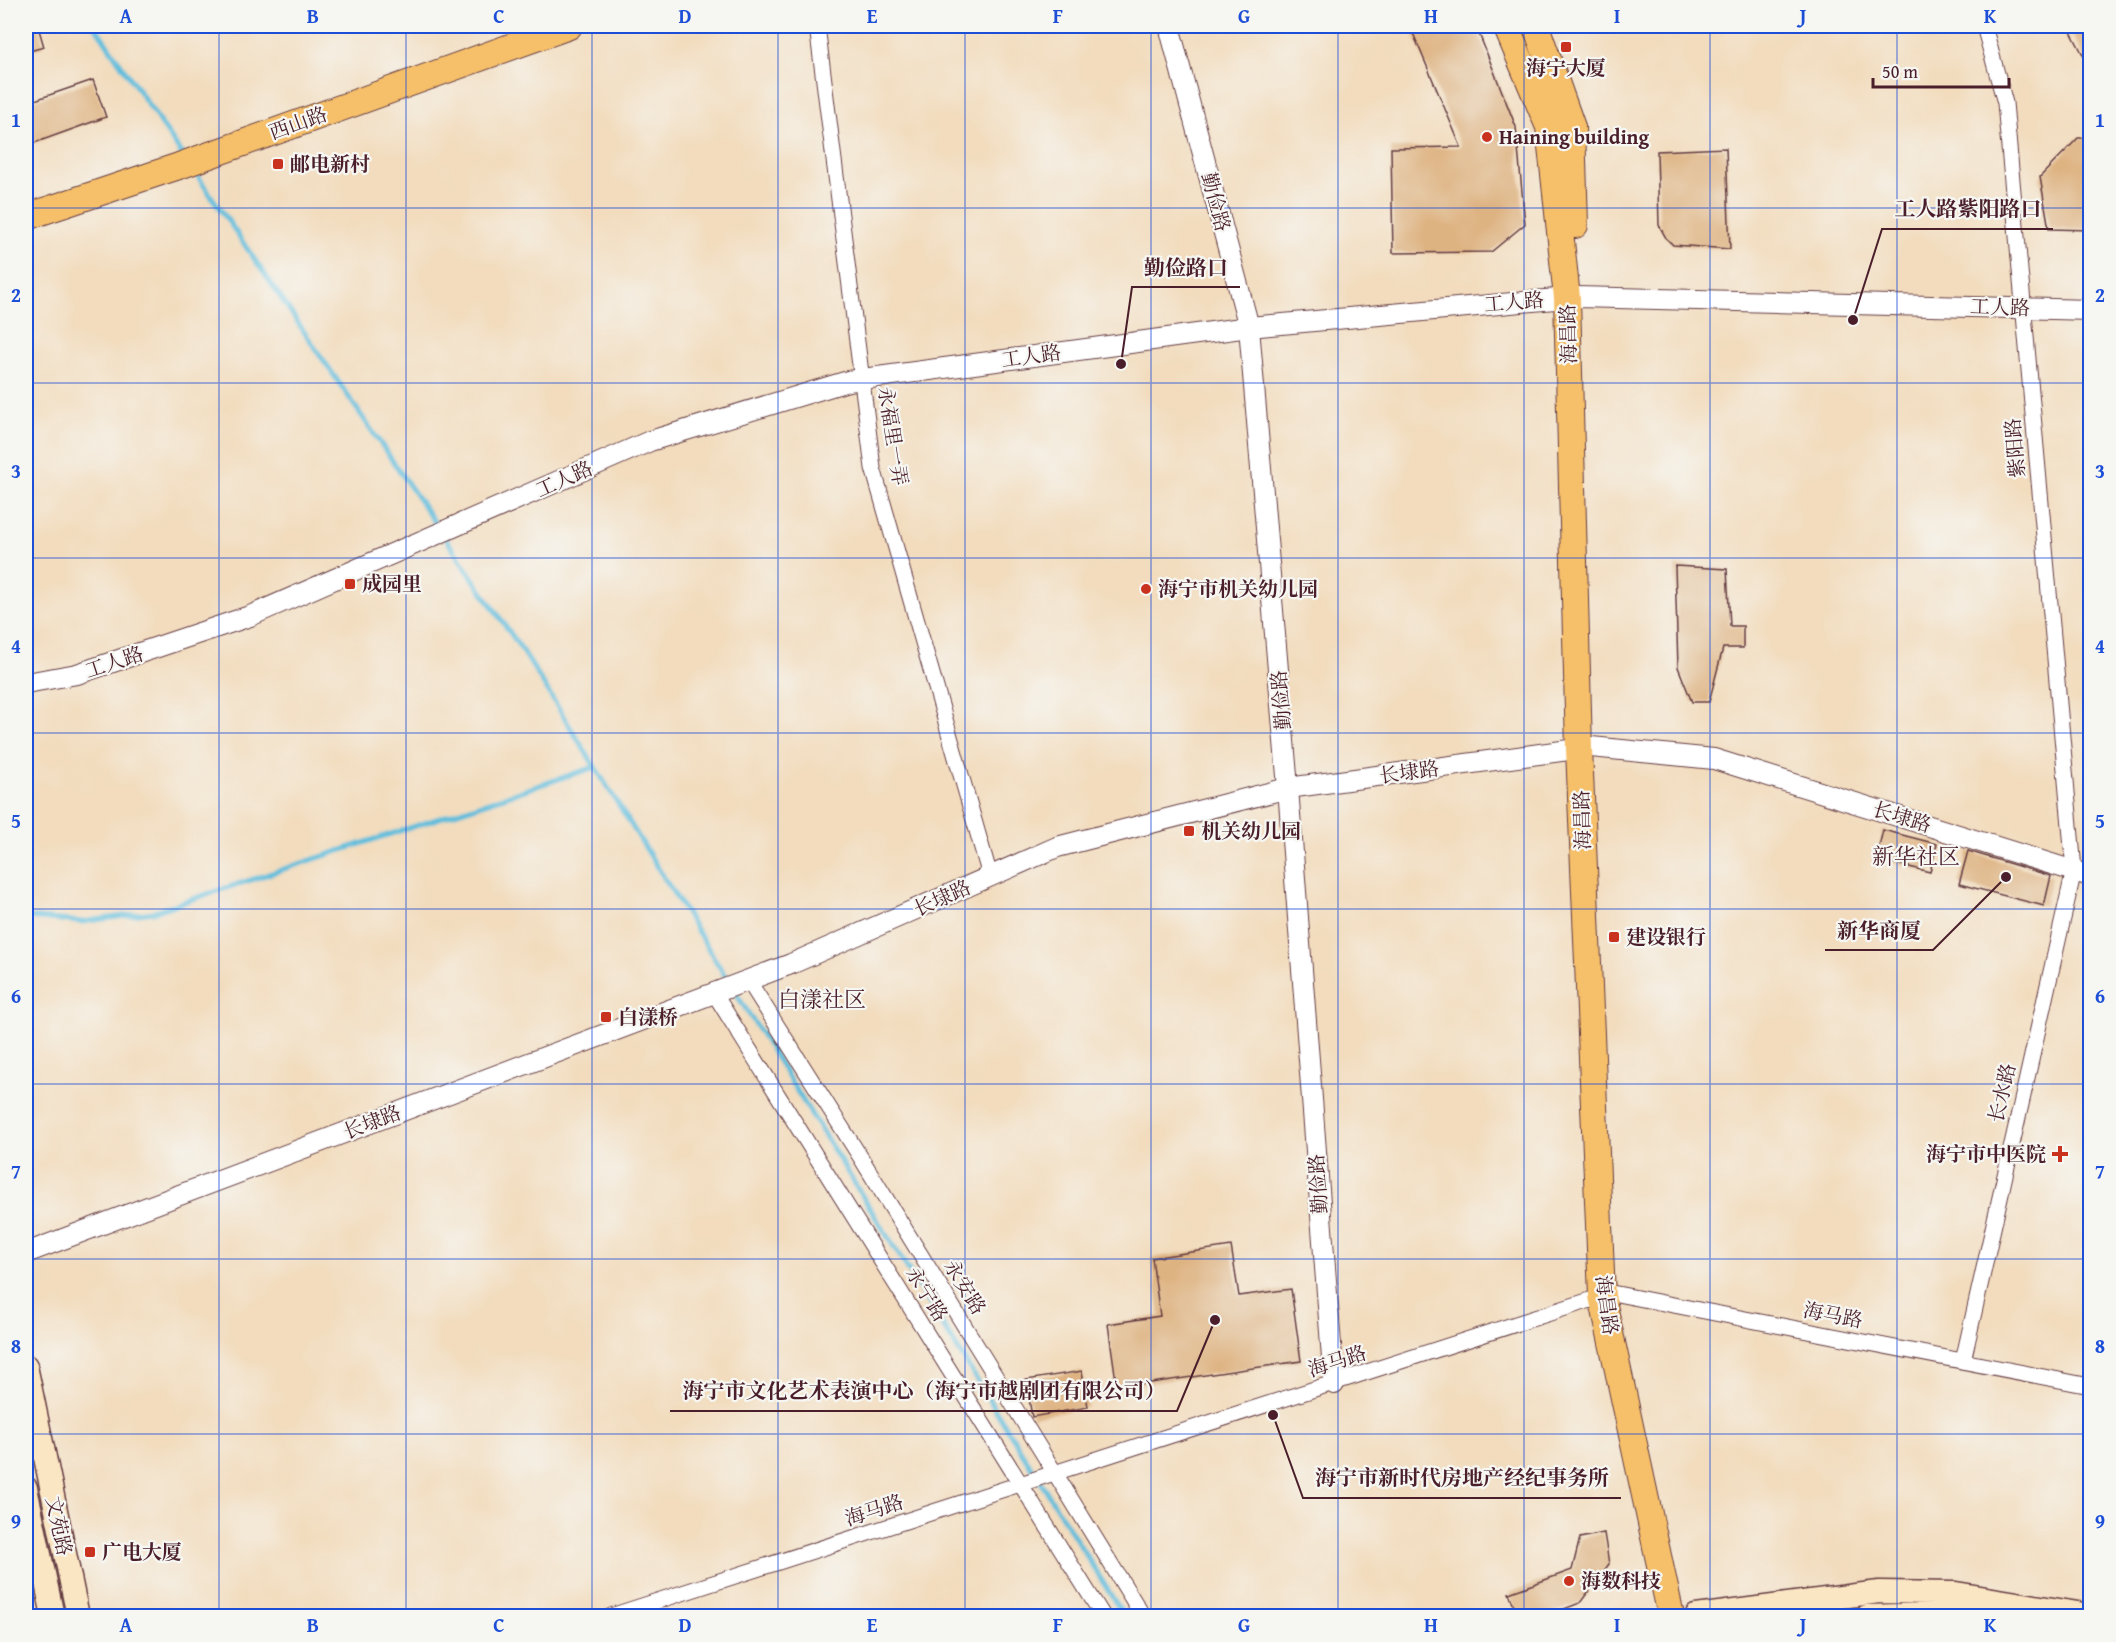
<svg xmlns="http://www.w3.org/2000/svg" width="2116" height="1642" font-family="'Gentium Book Plus','Noto Serif SC',serif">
<rect width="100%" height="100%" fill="#f6f6f2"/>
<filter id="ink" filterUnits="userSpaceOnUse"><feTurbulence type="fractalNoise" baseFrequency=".0167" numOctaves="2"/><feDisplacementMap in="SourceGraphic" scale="12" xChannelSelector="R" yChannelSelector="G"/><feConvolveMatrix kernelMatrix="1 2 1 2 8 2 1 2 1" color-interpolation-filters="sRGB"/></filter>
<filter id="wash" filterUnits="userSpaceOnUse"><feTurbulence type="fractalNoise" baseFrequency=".008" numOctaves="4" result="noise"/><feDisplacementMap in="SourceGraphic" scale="24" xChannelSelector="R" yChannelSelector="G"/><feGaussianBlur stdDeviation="1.35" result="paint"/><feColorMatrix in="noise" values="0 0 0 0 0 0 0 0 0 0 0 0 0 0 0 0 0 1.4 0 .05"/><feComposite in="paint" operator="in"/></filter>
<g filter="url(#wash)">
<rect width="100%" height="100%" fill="#f2dcbd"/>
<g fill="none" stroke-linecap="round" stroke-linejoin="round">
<g stroke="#5ebddc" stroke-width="5">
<polyline points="95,26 183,156"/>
<polyline points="192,168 524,653 1124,1616"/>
<polyline points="26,917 82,922 153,912 595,767"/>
</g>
</g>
<g id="blocks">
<g fill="#deb382">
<polygon points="26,26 38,26 44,47 26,52"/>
<polygon points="1410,26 1476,26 1516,127 1525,224 1491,252 1393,253 1391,148 1461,147"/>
<polygon points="2068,26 2091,26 2091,70"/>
<polygon points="93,80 106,117 26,146 26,103"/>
<polygon points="2078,138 2091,138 2091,230 2049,229 2040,177"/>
<polygon points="1726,148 1730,249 1673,245 1666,238 1659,225 1657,151"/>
<polygon points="1675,566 1727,569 1730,626 1743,626 1743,648 1723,648 1709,702 1692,702 1678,667"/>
<polygon points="1883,830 1937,844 1930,872 1876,859"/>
<polygon points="1968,851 2051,876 2044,906 1959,884"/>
<polygon points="1231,1246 1239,1296 1291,1289 1301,1361 1117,1388 1108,1324 1160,1316 1152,1258"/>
<polygon points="1082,1371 1088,1407 1032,1417 1026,1380"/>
<polygon points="1604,1533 1609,1564 1580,1603 1543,1617 1518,1617 1509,1593 1572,1570 1580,1538"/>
</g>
</g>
</g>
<g filter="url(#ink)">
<use href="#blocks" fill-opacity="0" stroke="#633b41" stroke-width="1.5"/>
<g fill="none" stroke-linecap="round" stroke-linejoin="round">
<defs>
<g id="minor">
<polyline points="817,26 873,468 990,876"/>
<polyline points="748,980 861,1158 1143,1616"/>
<polyline points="714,993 1103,1616"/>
<polyline points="1963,1361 2074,870 2005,103 1984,26"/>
<polyline points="611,1616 1612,1293 2090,1386"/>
</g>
<g id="tertiary">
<polyline points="1169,26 1249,327 1288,788 1334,1384"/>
<polyline points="26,683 77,674 250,616 650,441 848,381 1249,327 1577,297 2090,310"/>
<polyline points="26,1253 791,964 1057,847 1288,788 1591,747 1714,759 2090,876"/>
</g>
<g id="secondary">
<polyline points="26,1366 78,1616"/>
<polyline points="26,1488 53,1616"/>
<polyline points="1696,1616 1879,1592 1956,1593 2090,1615"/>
<polyline points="1867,1616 1969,1613 1990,1616"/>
</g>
<g id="primary">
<polyline points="1506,26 1549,127 1567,298 1579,749 1602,1296 1671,1616"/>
<polyline points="1536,26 1572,127 1575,225"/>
<polyline points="26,217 179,166 569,26"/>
</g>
</defs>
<use href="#minor" stroke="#633b41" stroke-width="17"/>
<use href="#tertiary" stroke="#633b41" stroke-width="22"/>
<use href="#secondary" stroke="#633b41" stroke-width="25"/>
<use href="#primary" stroke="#633b41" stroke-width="28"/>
<use href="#minor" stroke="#fff" stroke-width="15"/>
<use href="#tertiary" stroke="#fff" stroke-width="20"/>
<use href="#secondary" stroke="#fbe6c4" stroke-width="22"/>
<use href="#primary" stroke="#f6c06b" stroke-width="26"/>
</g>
</g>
<path fill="none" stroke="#1d4ed8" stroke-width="1.5" stroke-opacity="0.55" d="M219,26V1616M406,26V1616M592,26V1616M778,26V1616M965,26V1616M1151,26V1616M1338,26V1616M1524,26V1616M1710,26V1616M1897,26V1616M26,208H2090M26,383H2090M26,558H2090M26,733H2090M26,909H2090M26,1084H2090M26,1259H2090M26,1434H2090"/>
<g fill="#c8321e" stroke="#f6f6f2" stroke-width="2">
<rect x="1560" y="41" width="12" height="12" rx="3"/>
<circle cx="1487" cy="137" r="6"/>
<rect x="272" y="158" width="12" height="12" rx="3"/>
<rect x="344" y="578" width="12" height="12" rx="3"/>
<circle cx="1146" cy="589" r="6"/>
<rect x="1183" y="825" width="12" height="12" rx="3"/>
<rect x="1608" y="931" width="12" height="12" rx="3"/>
<rect x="600" y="1011" width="12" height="12" rx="3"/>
<path d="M2057 1145h6v6h6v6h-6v6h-6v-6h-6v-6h6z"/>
<rect x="84" y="1546" width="12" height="12" rx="3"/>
<circle cx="1569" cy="1581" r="6"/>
</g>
<g text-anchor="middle" stroke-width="4.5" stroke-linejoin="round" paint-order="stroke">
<g font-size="20" font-weight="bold" fill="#4a1f2b" stroke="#f6f6f2" text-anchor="start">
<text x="1566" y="75" text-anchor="middle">海宁大厦</text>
<text x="1499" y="144">Haining building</text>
<text x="290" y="171">邮电新村</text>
<text x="362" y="591">成园里</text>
<text x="1158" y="596">海宁市机关幼儿园</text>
<text x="1201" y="838">机关幼儿园</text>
<text x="1626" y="944">建设银行</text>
<text x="618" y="1024">白漾桥</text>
<text x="2046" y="1161" text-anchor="end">海宁市中医院</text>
<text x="102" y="1559">广电大厦</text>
<text x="1581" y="1588">海数科技</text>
</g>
<g font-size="20" fill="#4a1f2b" stroke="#f6f6f2">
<text transform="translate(298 123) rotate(-20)" y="7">西山路</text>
<text transform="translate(1216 202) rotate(75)" y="7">勤俭路</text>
<text transform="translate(1514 302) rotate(-5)" y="7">工人路</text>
<text transform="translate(2000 307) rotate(2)" y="7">工人路</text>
<text transform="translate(1568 334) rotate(-92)" y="7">海昌路</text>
<text transform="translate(1031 356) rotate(-8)" y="7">工人路</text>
<text transform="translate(893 436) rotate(81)" y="7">永福里一弄</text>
<text transform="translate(2015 448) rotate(-95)" y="7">紫阳路</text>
<text transform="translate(564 479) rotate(-24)" y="7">工人路</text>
<text transform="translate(114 662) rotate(-18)" y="7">工人路</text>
<text transform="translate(1281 700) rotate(-95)" y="7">勤俭路</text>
<text transform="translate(1409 772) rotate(-8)" y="7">长埭路</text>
<text transform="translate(1902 817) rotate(17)" y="7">长埭路</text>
<text transform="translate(1582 820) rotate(-92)" y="7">海昌路</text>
<text transform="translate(942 898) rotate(-24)" y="7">长埭路</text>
<text transform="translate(2002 1093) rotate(-77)" y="7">长水路</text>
<text transform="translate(372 1122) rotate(-21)" y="7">长埭路</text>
<text transform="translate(1318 1184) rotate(-94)" y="7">勤俭路</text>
<text transform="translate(965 1287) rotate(58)" y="7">永安路</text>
<text transform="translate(927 1294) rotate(58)" y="7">永宁路</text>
<text transform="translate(1607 1305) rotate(82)" y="7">海昌路</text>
<text transform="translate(1833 1315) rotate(11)" y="7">海马路</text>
<text transform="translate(1337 1361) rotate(-18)" y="7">海马路</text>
<text transform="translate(874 1510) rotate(-18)" y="7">海马路</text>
<text transform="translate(59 1526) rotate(78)" y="7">文苑路</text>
</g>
<g font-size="22" fill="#4a1f2b" stroke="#f6f6f2">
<text x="1916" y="864">新华社区</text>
<text x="822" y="1007">白漾社区</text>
</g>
</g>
<path fill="none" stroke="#4a1f2b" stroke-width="2" d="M1853 320L1882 229H2053M1121 364L1132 287H1240M2006 877L1933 950H1825M1215 1320L1177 1411H670M1273 1415L1303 1498H1621"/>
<g fill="#4a1f2b" stroke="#f6f6f2" stroke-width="2">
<circle cx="1853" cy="320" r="6"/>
<circle cx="1121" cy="364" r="6"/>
<circle cx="2006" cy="877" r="6"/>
<circle cx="1215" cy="1320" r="6"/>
<circle cx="1273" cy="1415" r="6"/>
</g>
<g font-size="21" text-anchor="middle" font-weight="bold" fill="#4a1f2b" stroke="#f6f6f2" stroke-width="4.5" stroke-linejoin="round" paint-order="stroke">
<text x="1968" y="216">工人路紫阳路口</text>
<text x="1186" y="275">勤俭路口</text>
<text x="1879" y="938">新华商厦</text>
<text x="924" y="1398">海宁市文化艺术表演中心（海宁市越剧团有限公司）</text>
<text x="1462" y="1485">海宁市新时代房地产经纪事务所</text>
</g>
<rect width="2116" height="1642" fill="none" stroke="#f6f6f2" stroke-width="66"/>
<path d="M1873 78v9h136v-9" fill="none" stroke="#4a1f2b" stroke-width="3"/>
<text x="1882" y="78" font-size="18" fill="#4a1f2b" stroke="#f6f6f2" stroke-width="4.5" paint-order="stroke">50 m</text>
<rect x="33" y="33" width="2050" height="1576" fill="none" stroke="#1d4ed8" stroke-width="2"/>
<g font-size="20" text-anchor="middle" font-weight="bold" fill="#1d4ed8">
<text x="126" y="23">A</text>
<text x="313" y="23">B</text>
<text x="499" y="23">C</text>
<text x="685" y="23">D</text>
<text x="872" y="23">E</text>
<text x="1058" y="23">F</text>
<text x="1244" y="23">G</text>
<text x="1431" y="23">H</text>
<text x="1617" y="23">I</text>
<text x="1803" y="23">J</text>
<text x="1990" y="23">K</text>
<text x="16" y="127">1</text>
<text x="2100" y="127">1</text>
<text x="16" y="302">2</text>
<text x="2100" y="302">2</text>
<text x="16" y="478">3</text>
<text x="2100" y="478">3</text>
<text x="16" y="653">4</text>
<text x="2100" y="653">4</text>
<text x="16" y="828">5</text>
<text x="2100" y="828">5</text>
<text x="16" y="1003">6</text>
<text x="2100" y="1003">6</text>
<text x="16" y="1178">7</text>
<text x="2100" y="1178">7</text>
<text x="16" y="1353">8</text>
<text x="2100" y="1353">8</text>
<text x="16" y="1528">9</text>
<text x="2100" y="1528">9</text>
<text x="126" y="1632">A</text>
<text x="313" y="1632">B</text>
<text x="499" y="1632">C</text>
<text x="685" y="1632">D</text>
<text x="872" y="1632">E</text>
<text x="1058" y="1632">F</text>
<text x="1244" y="1632">G</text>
<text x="1431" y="1632">H</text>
<text x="1617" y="1632">I</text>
<text x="1803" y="1632">J</text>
<text x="1990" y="1632">K</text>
</g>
</svg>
